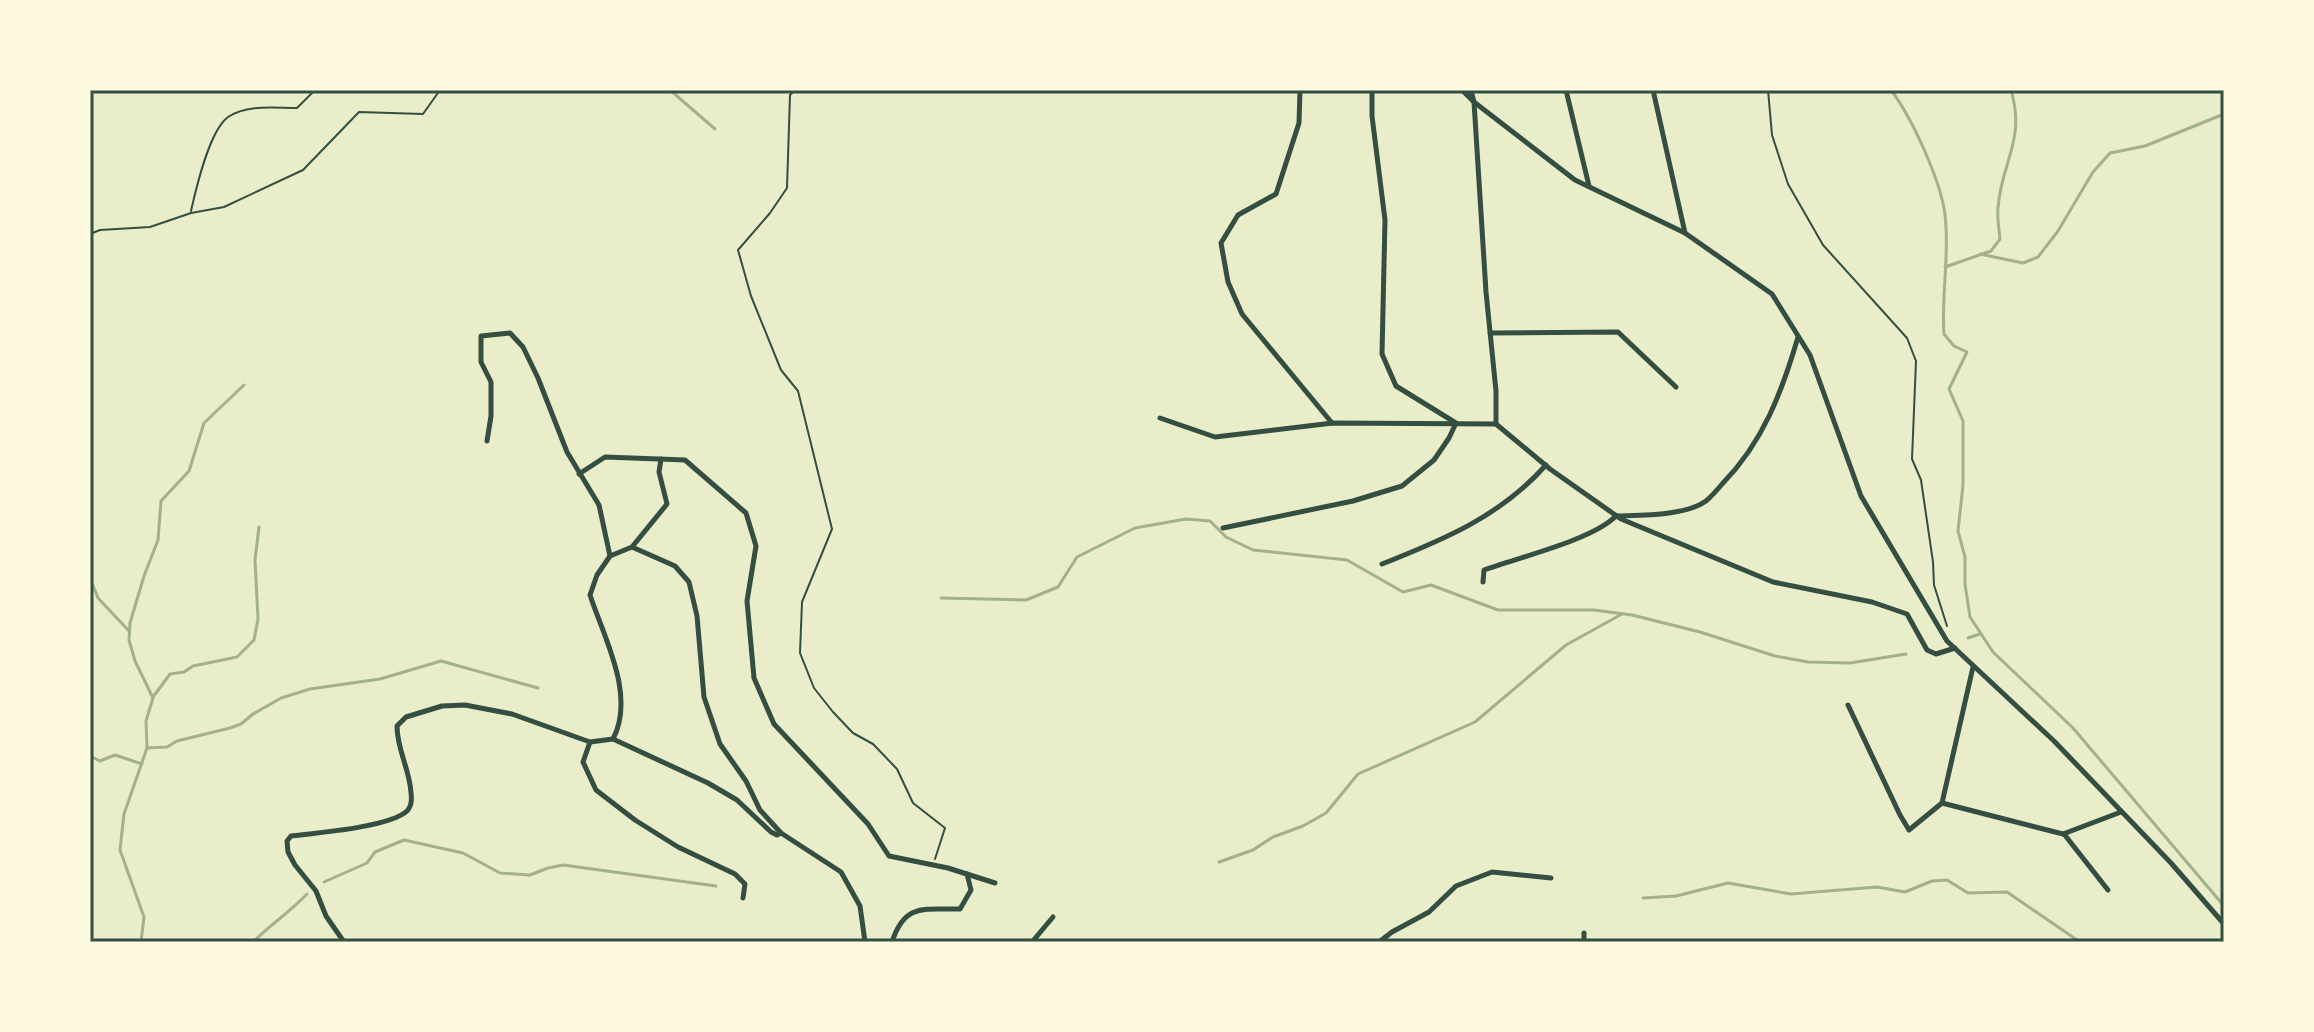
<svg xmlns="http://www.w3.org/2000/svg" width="2314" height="1032" font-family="Raleway,sans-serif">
<rect width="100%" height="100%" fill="#e9edc9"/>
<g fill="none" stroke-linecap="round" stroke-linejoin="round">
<g stroke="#a3b18a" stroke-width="3">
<polyline points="670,90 715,129"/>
<path d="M1891,90C1912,118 1941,181 1945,215C1950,255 1941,294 1944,334L1954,346L1967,352L1949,389L1963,421V485L1958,531L1965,557V584L1970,617L1993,652L2073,728L2224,906"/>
<polyline points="1980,254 2023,263 2038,257 2058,231 2093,172 2110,153 2145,146 2224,114"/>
<path d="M1945,267L1991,251L2000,239C1999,229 1997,218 1998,208C2001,163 2026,140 2011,90"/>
<polyline points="90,578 98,598 129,631"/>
<polyline points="941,598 1026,600 1058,587 1077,557 1135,528 1186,519 1210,521 1226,537 1253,550 1347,560 1403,592 1431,585 1498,610 1594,610 1632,615 1700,632 1775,656 1808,662 1850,663 1906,654"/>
<polyline points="1968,638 1980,634"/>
<polyline points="153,697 170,674 184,672 193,666 237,657 254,640 258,619 255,560 259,527"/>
<polyline points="147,748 167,747 177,741 230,728 241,724 253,714 281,698 310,689 380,679 441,661 538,688"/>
<polyline points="90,756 100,761 115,755 142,764"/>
<polyline points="1219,862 1253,850 1273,837 1303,826 1326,813 1358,774 1475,722 1566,645 1622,614"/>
<polyline points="324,882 367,863 375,852 404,840 463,853 500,873 530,875 548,868 563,865 716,886"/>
<polyline points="1643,898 1676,896 1728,883 1791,894 1877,887 1905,892 1932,881 1947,880 1968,893 2007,892 2080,942"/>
<polyline points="141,942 144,917 120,850 124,814 147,748 146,721 153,698 135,661 129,640 130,623 144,576 158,540 161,501 189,471 204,423 244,385"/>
<path d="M253,942C270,925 290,912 307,894"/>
</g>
<g stroke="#344e41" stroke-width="2">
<polyline points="795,90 790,95 787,188 770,213 738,250 751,296 781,370 798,391 832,529 802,602 800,653 814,688 833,712 853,733 873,744 897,769 913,803 945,828 935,859"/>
<polyline points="1768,90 1772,135 1788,184 1823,245 1907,338 1916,361 1912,459 1921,480 1933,562 1934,585 1947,626"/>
<path d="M191,211C196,189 209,131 228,117C247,104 275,108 297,108L315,90"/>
<polyline points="90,234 100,230 150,227 191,213 224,207 303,170 359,112 423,114 440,90"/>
</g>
<g stroke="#344e41" stroke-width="5">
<polyline points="1300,90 1299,123 1276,194 1238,215 1221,243 1228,282 1242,314 1332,423"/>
<polyline points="1462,90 1474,102 1575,180 1685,233 1772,294 1810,355 1861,496 1947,641 2054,741 2171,863 2224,924"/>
<polyline points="1471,90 1474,102 1486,292 1496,391 1496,424"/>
<polyline points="1566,90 1589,186"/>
<polyline points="1653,90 1685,233"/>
<polyline points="1490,333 1618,332 1676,387"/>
<polyline points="1160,418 1215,437 1333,423 1496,424 1550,469 1621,519 1773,582 1872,602 1907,614 1927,650 1936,654 1955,648"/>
<path d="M487,441L491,416V382L481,362V336L510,333L523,347L538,378L567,452L599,505L610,556L597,575L590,595C604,638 636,695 613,739"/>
<polyline points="579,474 605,457 685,460 746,513 756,546 747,601 754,678 774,724 868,824 889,856 948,868 995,883"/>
<polyline points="1223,528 1353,501 1402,486 1434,460 1449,438 1456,423 1396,386 1382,354 1385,220 1372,116 1372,90"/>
<polyline points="632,547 675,566 689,582 697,616 704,697 720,744 746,781 760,810 781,833 841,872 860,906 865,942"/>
<polyline points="610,556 632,547 667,504 659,472 661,459"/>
<path d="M1382,564C1443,540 1501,516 1546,465"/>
<path d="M1483,582L1484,570C1520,557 1592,540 1616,516C1642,515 1685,516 1706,501C1712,496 1718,489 1723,483C1763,442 1782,392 1798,337"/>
<polyline points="1848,705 1900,815 1909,830 1942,803 1973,667"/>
<polyline points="590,742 583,762 596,790 635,820 678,847 735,874 745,884 743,898"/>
<polyline points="1942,803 2063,834 2121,812"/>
<polyline points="2064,834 2108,890"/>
<path d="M344,942L326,916L316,891L295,865L288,852L287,841L291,836C316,833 390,827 407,811C412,806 412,800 411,793C410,770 397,750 397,726L406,717L442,706L465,705L512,714L590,742L613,739L708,783L737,800L771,832L777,835L781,833"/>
<path d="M892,942C905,902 925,910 960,909L971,890L967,874"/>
<polyline points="1032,942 1053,917"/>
<polyline points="1379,942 1392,932 1429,912 1456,886 1492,872 1551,878"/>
<polyline points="1485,942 1487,942"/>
<polyline points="1584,942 1584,933"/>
</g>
</g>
<rect width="2314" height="1032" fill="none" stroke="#fefae0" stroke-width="184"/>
<rect x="92" y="92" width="2130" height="848" fill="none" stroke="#344e41" stroke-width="3"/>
</svg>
